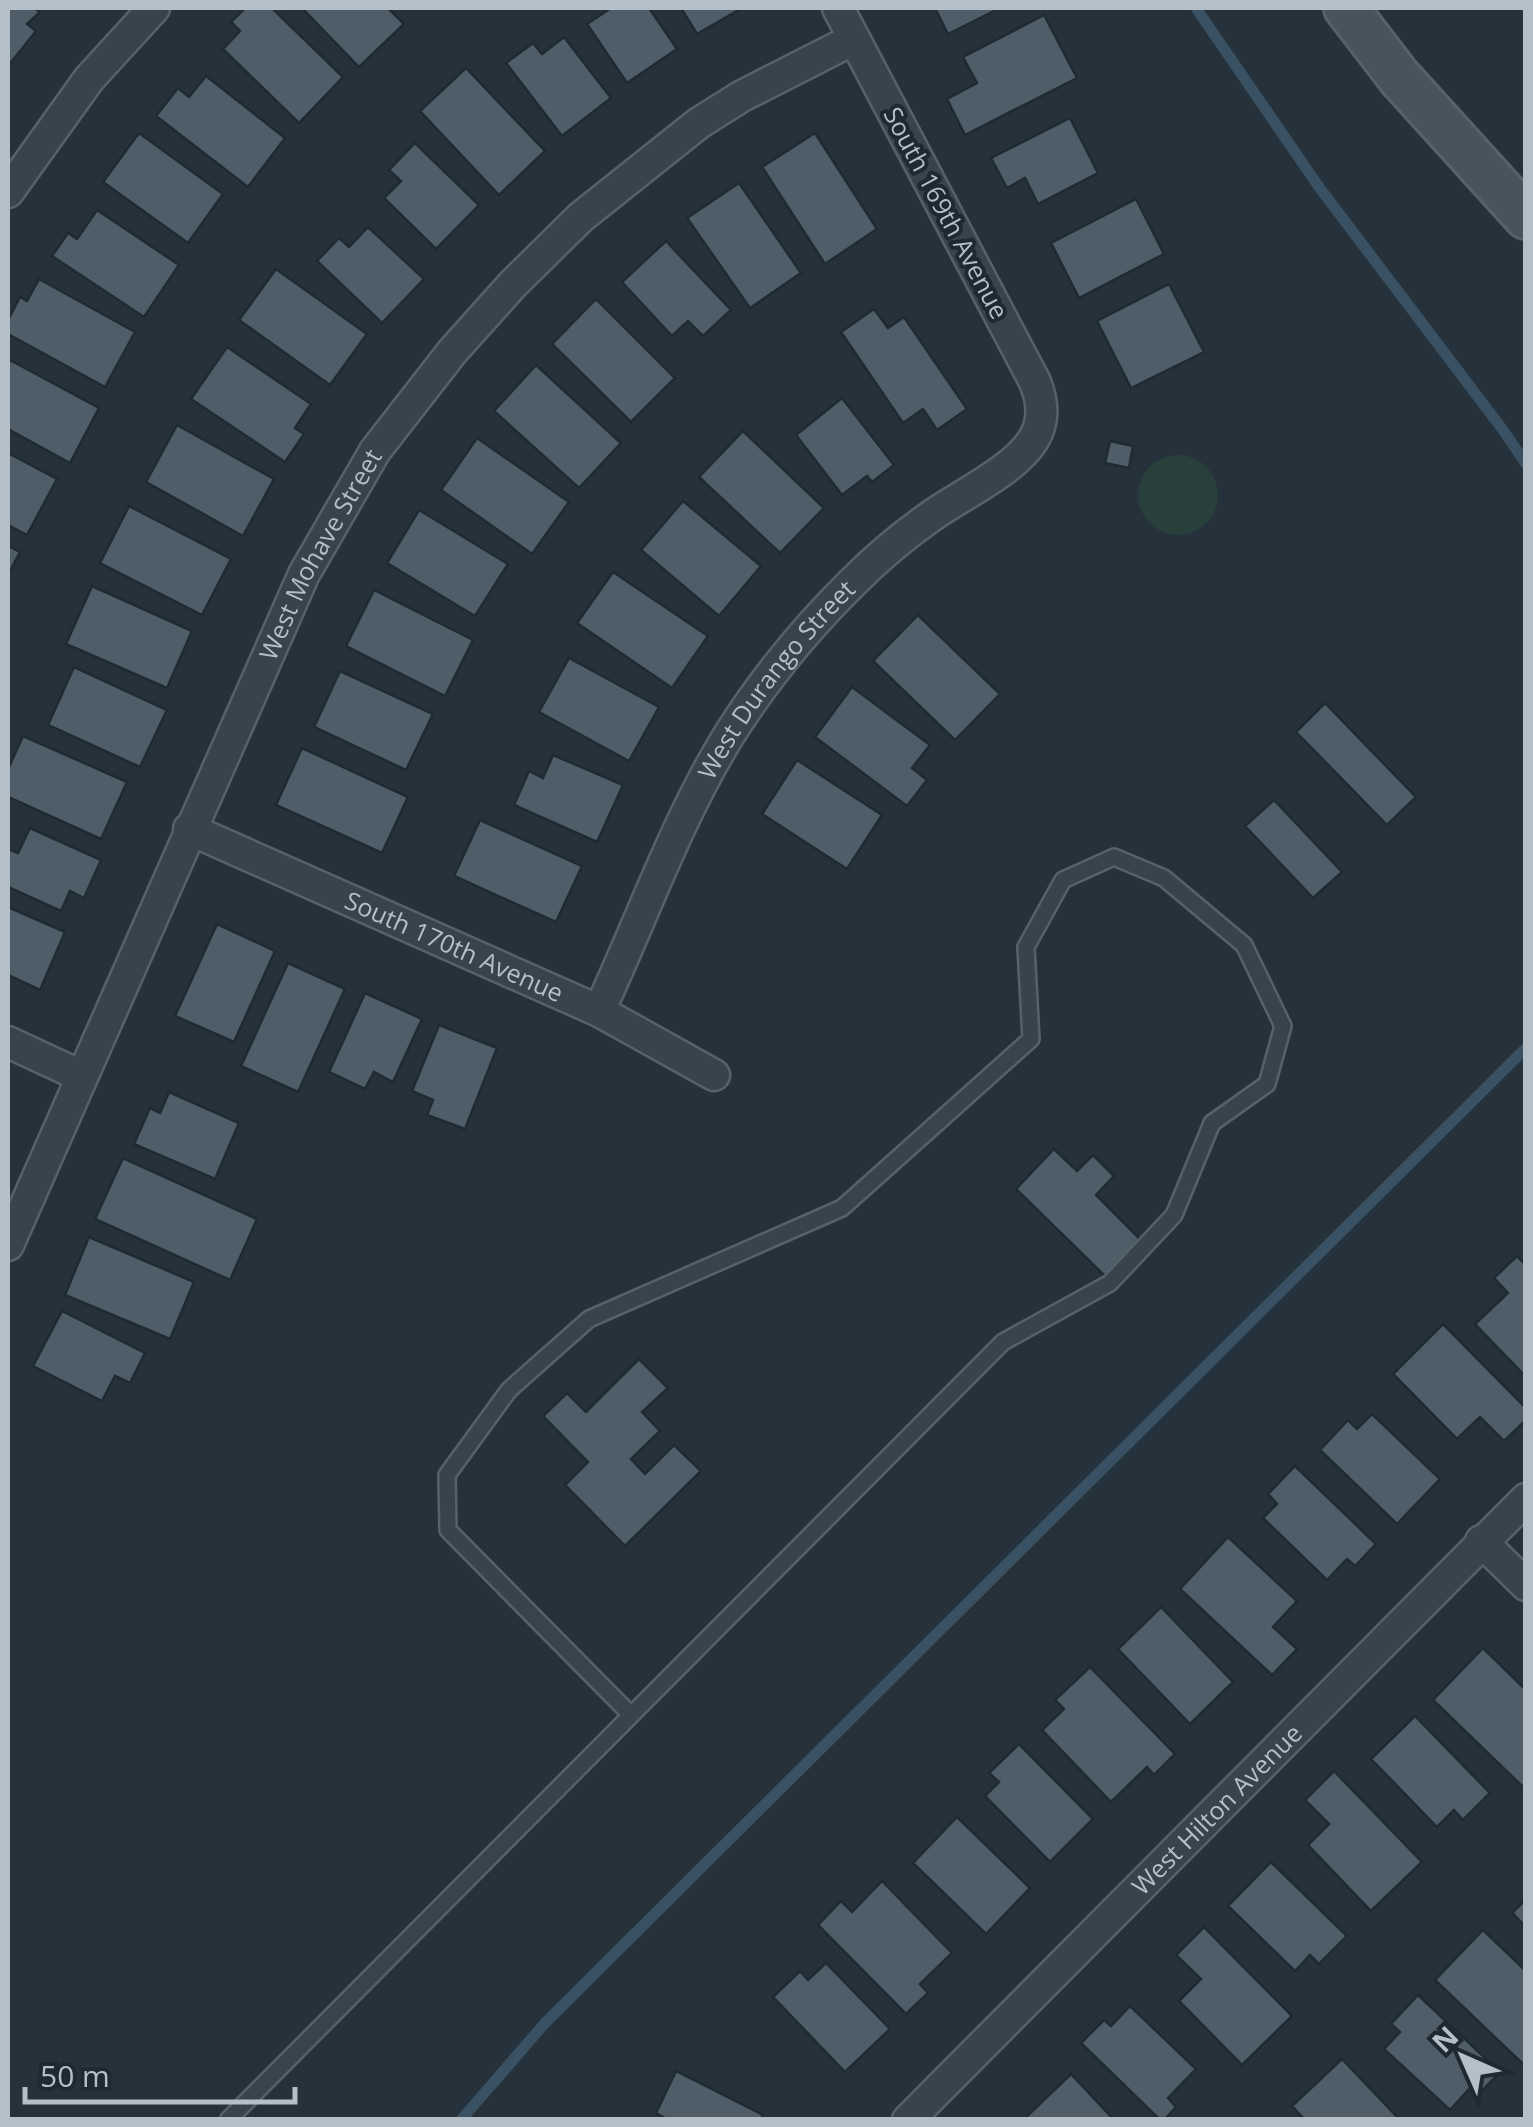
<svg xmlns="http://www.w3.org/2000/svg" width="1533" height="2127" font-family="'Open Sans',sans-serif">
<rect width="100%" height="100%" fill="#25323b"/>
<circle fill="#283f3c" cx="1178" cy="495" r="40"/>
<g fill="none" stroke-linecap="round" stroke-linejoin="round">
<g stroke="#395162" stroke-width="11">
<polyline points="1196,8 1319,187 1503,430 1526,464"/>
<polyline points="461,2120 545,2023 1526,1048"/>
</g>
</g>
<g fill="#4e5d67" stroke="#1f2b33" stroke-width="2.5">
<polygon points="8,8 34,8 40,12 27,24 36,31 9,65"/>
<polygon points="245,8 272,8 343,77 299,123 223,49 240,31 231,22"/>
<polygon points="302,8 388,8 404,24 359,67"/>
<polygon points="611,8 649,8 677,49 627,83 587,24"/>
<polygon points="681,8 742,8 697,34"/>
<polygon points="935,8 1000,8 948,34"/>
<polygon points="1044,15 1077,78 965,135 947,99 977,83 963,57"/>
<polygon points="564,37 611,98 562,136 506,63 533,43 542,54"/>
<polygon points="466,68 545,151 499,195 420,111"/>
<polygon points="206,76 285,138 248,187 156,116 178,88 189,97"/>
<polygon points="1070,118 1098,173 1038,204 1025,178 1007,188 991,158"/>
<polygon points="139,133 223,194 188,243 103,182"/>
<polygon points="815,133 877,229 825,264 762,167"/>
<polygon points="415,143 479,205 436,249 384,198 401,181 389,170"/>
<polygon points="739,183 801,273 750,308 687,218"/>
<polygon points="1136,199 1164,254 1079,298 1051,243"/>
<polygon points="97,210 179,265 144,317 52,256 68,233 77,239"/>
<polygon points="368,227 424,279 382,323 317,261 339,238 349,247"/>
<polygon points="666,241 731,310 703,336 688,321 672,336 622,282"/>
<polygon points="276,269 367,334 330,385 239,320"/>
<polygon points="39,279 135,332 105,387 8,334 8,320 20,297 27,301"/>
<polygon points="1169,284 1204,352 1131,388 1097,321"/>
<polygon points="596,299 675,378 631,422 552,344"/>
<polygon points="874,309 888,328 904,317 967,409 937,430 923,409 903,423 841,332"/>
<polygon points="227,347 311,404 295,428 304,434 285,462 191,399"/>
<polygon points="10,360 99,408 70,463 8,429 8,365"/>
<polygon points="536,365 621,443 579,488 494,411"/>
<polygon points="842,398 894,465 872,482 867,476 842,495 796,435"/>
<polygon points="177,425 274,479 243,536 146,482"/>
<polygon points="743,431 824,508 780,553 699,477"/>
<polygon points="477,438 569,502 532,554 441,490"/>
<polygon points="1110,441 1133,446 1129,468 1105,463"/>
<polygon points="8,453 57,479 27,535 8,525"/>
<polygon points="683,501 761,566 719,616 641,550"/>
<polygon points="129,506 231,559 202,615 100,563"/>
<polygon points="419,510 508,564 475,616 387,563"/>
<polygon points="8,546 20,552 8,575"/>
<polygon points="613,572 708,636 672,688 577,623"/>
<polygon points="92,586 192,631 167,688 66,644"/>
<polygon points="374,590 473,640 445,696 346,646"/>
<polygon points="918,615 1000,694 955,740 873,661"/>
<polygon points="569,658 659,707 629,761 539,712"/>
<polygon points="74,667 167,710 140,767 48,725"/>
<polygon points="340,671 433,714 406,770 314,727"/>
<polygon points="852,687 930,745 912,768 927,780 907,806 815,737"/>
<polygon points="1325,703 1416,797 1387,825 1296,732"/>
<polygon points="23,736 127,782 101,839 8,797 8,769"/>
<polygon points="302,748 408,797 382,853 276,805"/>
<polygon points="553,755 623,785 597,842 514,805 529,771 543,778"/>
<polygon points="797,760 882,815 847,869 762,814"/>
<polygon points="1274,800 1342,872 1313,898 1245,826"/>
<polygon points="480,820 582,866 556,922 454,876"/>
<polygon points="30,828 101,860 84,898 70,891 61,911 8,887 8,849 18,853"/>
<polygon points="8,907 65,932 40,990 8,975"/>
<polygon points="217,924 275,951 234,1042 175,1016"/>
<polygon points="288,963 345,989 298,1092 241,1066"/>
<polygon points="365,993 422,1019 393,1082 374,1072 365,1089 329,1072"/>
<polygon points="439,1025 497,1048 465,1129 427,1115 433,1100 412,1091"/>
<polygon points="169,1092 239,1123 215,1179 134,1144 150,1108 160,1113"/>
<polygon points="1054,1149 1077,1171 1093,1155 1114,1176 1096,1195 1142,1241 1106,1277 1016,1189"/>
<polygon points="123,1158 257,1219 230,1280 95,1219"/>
<polygon points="89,1237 194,1282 170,1339 65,1295"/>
<polygon points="1517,1256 1526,1265 1526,1377 1475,1324 1508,1293 1494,1278"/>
<polygon points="62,1311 145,1353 130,1383 115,1376 102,1401 33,1366"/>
<polygon points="1443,1324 1526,1408 1526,1420 1504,1441 1480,1417 1457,1439 1393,1374"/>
<polygon points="639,1359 668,1388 642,1412 660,1431 631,1459 645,1474 674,1445 701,1471 625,1546 565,1485 588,1462 543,1416 567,1393 586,1412"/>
<polygon points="1372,1414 1440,1479 1397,1524 1320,1450 1348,1420 1357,1429"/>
<polygon points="1295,1466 1376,1544 1355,1566 1347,1559 1327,1580 1263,1518 1277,1504 1268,1494"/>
<polygon points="1228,1537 1297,1601 1273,1627 1297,1649 1272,1675 1180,1589"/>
<polygon points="1161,1607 1233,1682 1190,1724 1118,1649"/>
<polygon points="1483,1648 1526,1690 1526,1784 1523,1787 1433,1700"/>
<polygon points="1090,1667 1175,1754 1154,1775 1147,1767 1111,1802 1042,1730 1064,1709 1055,1700"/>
<polygon points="1415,1716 1490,1793 1463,1820 1454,1810 1437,1827 1371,1759"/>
<polygon points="1019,1744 1093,1819 1050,1862 985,1796 999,1782 989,1773"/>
<polygon points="1334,1771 1422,1862 1371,1911 1308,1845 1329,1824 1305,1800"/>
<polygon points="957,1817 1030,1888 986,1934 913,1863"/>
<polygon points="1271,1862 1347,1936 1319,1964 1310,1955 1295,1971 1228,1906"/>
<polygon points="882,1881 952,1953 920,1984 928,1993 906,2014 818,1925 841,1901 852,1912"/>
<polygon points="1526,1899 1526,1927 1512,1913"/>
<polygon points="1204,1927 1292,2016 1242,2065 1179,2001 1201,1979 1176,1955"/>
<polygon points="1483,1930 1526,1971 1525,2066 1435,1980"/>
<polygon points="826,1963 890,2029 845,2072 773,1997 800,1971 808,1980"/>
<polygon points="1418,1995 1500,2072 1478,2095 1470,2088 1450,2110 1384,2049 1400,2032 1391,2024"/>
<polygon points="1130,2006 1196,2069 1168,2098 1176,2107 1164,2120 1160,2120 1081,2043 1104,2020 1111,2026"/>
<polygon points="1342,2059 1400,2120 1305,2120 1292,2106"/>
<polygon points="676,2071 763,2115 761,2120 668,2120 656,2113"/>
<polygon points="1071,2074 1114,2120 1026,2120 1025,2118"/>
</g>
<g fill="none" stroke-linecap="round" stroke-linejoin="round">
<defs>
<polyline id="lane" points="228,2120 1003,1342 1110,1283 1174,1215 1212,1123 1267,1084 1283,1026 1244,945 1164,878 1114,857 1063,880 1026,947 1031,1039 842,1208 589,1319 509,1390 447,1475 448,1530 631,1715"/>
<g id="street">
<polyline points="8,192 89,79 154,8"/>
<path id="s1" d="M189,829L599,1011L714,1075"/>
<path id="s2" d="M599,1011C642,919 676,821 729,735C765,678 806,628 854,581C877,558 903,536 930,517C959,496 1015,470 1033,440C1045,421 1043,402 1035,382L838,8"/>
<polyline points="8,1042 81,1076"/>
<path id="s3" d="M8,1245L304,574L375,451L452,352L513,284L581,217L699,123L742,96L854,39"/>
<polyline points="1481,1541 1526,1585"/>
<path id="s4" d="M908,2120L1526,1499"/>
</g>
<polyline id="secondary" points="1346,8 1399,77 1526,217"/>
</defs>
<use href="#lane" stroke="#56626a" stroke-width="20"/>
<use href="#street" stroke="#56626a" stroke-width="35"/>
<use href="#secondary" stroke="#56626a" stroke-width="48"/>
<use href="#lane" stroke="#38444c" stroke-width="15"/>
<use href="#street" stroke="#38444c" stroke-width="30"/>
<use href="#secondary" stroke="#47545e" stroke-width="42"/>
</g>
<g text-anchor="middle" stroke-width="8" stroke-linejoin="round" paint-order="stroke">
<g font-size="25" fill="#b4bfc7" stroke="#1e2931">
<text transform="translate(946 213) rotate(62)" y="9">South 169th Avenue</text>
<text dy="9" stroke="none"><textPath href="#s3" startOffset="758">West Mohave Street</textPath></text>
<text dy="9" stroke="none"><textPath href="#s2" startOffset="378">West Durango Street</textPath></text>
<text dy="9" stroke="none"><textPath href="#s1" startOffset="290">South 170th Avenue</textPath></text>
<text dy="9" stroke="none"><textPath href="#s4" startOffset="438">West Hilton Avenue</textPath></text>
</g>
</g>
<rect width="1533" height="2127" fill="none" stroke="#b4bfc7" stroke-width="20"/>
<g transform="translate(1463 2057) rotate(315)" stroke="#1e2931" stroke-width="8" paint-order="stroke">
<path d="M0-8L18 38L0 25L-18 38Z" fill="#b4bfc7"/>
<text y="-15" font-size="28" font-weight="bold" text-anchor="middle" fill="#b4bfc7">N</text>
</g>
<path d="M25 2087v15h270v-15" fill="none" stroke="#b4bfc7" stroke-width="5"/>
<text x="40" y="2087" font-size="30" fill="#b4bfc7" stroke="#1e2931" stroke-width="8" paint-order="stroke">50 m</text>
</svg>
